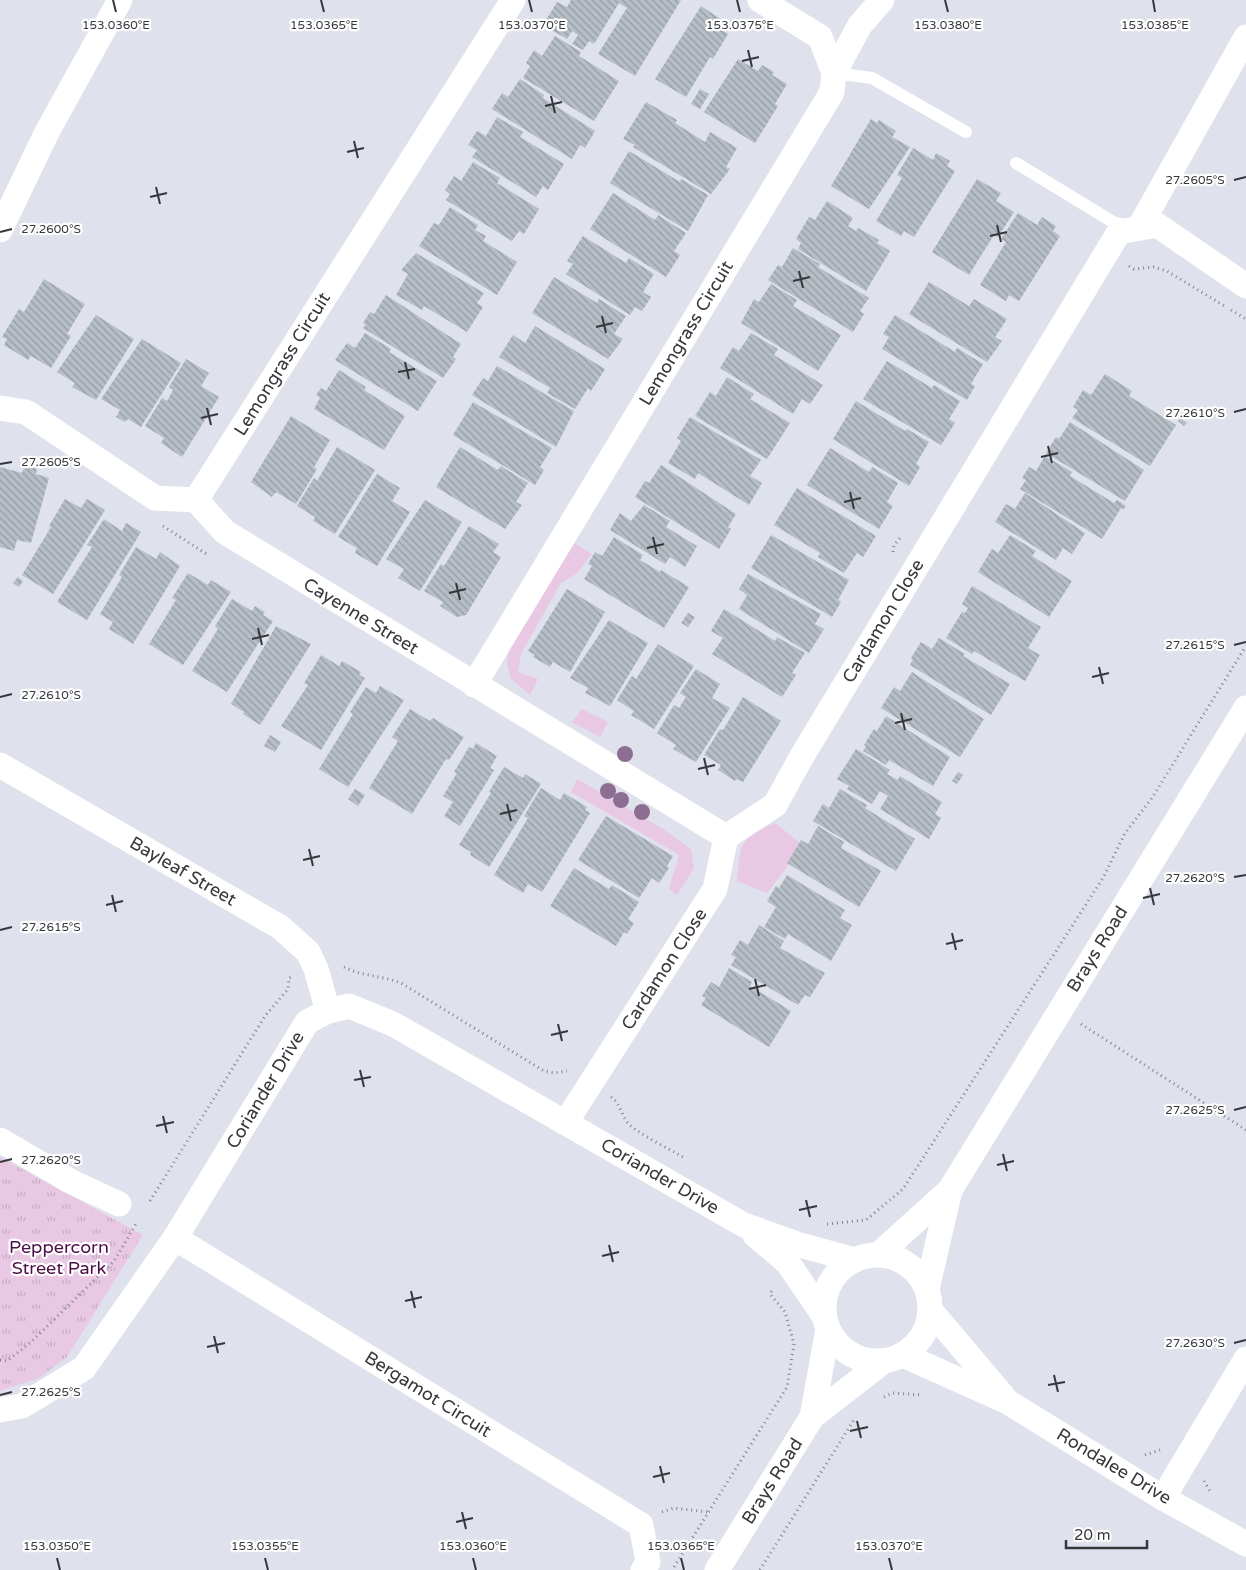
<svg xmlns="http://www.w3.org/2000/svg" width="1246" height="1570" font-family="'Varela Round',sans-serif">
<defs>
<pattern id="park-tufts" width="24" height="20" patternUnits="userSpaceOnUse" patternTransform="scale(1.25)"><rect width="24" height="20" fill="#e9c8e4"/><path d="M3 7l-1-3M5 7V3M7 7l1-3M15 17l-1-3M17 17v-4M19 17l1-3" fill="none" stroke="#c8acc4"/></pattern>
<pattern id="building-back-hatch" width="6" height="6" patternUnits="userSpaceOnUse" patternTransform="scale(1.25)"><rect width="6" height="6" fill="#b6bec6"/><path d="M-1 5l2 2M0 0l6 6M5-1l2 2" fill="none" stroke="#959ba2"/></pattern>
</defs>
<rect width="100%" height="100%" fill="#dfe2ec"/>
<g fill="#e9c8e4">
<polygon points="574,543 592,554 576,574 561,583 521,654 518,672 538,679 530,695 511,679 507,663 510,641"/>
<polygon points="582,709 608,722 600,737 572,722"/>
<polygon points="577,779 663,829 691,849 694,868 677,895 669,889 679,855 571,792"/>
<path d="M775,823L799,842L787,867L767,893L737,881C741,842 738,840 775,823Z"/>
</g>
<polygon fill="url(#park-tufts)" points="0,1157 143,1235 67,1357 39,1378 0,1391"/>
<g fill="url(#building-back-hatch)">
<polygon points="571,0 681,0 635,76 598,54 627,8 619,3 594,44 589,41 583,50 572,44 578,35 572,31 567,39 543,25 557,2 567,7"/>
<polygon points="701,6 725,22 721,29 728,34 713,59 710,57 686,97 655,79"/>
<polygon points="555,36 581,52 579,56 619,81 594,121 523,78 530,66 526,63 534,50 542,56"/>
<polygon points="738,59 758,71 762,65 774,72 772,75 787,84 775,104 778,106 755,143 704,112"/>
<polygon points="520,79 544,95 543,98 595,131 585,148 580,145 572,159 492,109 502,93 508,97"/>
<polygon points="700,89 709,94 700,109 691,104"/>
<polygon points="646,102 677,120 675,123 705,142 710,132 737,148 726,167 730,169 711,194 633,147 635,145 623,139"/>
<polygon points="497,117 523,132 520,137 564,164 548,190 543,186 536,197 472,157 477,150 468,145 477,131 486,136"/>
<polygon points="871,119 877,123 879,120 896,131 892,137 910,147 869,209 831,186"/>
<polygon points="913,148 933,160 936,153 950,161 947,166 955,171 914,237 904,231 901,236 876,221 902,178 897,175"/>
<polygon points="629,151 680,182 681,179 708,195 688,231 610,183"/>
<polygon points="473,162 500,178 497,183 539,209 524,234 519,231 512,241 446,200 450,194 445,190 454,176 461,181"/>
<polygon points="977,179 1001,193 996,201 1014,212 998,237 994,235 969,275 932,252"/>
<polygon points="613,193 655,220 658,215 686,233 674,251 680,255 666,277 590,229"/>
<polygon points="827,201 853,218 848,226 856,231 858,228 879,240 877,243 890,251 866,291 798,249 801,243 796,239 809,217 815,220"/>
<polygon points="450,207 478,225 475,230 486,236 483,241 517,262 497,295 419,246 434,223 439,225"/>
<polygon points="1018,213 1037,225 1042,217 1056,226 1053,231 1060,236 1019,301 1009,295 1006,301 980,285 1006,242 1001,239"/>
<polygon points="583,236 626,263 629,258 654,274 643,292 651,297 642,311 635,307 630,315 566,274 573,264 567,261"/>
<polygon points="793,248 820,264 818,267 869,298 860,311 864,314 853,332 768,280 778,265 782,267"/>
<polygon points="416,253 484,293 477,303 483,307 467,332 424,306 422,310 396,295 408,274 401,270"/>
<polygon points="554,277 597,303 599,299 626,316 614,334 623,339 608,359 532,313"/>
<polygon points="44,279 85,304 67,334 71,336 51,368 31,356 28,360 4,345 7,339 2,337 19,309 24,312"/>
<polygon points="929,282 969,306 974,299 1007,319 995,337 1002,341 987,362 909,314"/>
<polygon points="771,284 797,300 793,306 841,335 818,371 741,323 754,299 759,302"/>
<polygon points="386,295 461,344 453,357 456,359 443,378 363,328 366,325 363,323 370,312 374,314"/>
<polygon points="96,315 134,339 96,400 72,387 75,383 57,372"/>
<polygon points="895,315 955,352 957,348 983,364 971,384 975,386 967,400 882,349 889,337 883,334"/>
<polygon points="535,326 605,369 591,391 588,388 575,409 547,393 550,388 499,357 513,335 525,343"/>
<polygon points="365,333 391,349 389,352 437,381 418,411 335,360 347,343 355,348"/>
<polygon points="751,333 778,349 774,355 823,385 810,404 802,399 793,414 720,368 733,347 739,351"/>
<polygon points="142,339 181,363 141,427 128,419 125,422 116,417 120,410 101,399"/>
<polygon points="186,359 209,373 201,386 219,397 182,457 161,443 164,438 145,426 162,398 167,401 173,390 169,387"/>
<polygon points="887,361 932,388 934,385 960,401 949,419 955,423 941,445 863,399"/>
<polygon points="497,366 574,411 556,447 472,395 483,378 488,381"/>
<polygon points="339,370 366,387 364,390 405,416 384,450 314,409 320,398 316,395 321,388 326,391"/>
<polygon points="1105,374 1132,391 1129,396 1176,425 1150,466 1072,418 1078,410 1073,407 1083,390 1091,395"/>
<polygon points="727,377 754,394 750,399 790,423 767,459 695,416 710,392 716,396"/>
<polygon points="856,401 905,431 907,429 929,442 916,464 920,467 909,486 833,439"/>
<polygon points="473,402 552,448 540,467 544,470 535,485 453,435"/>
<polygon points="291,416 330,440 314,467 317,469 296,504 276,492 272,497 251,482"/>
<polygon points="690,417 761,460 750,476 762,483 749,505 698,473 695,479 668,463 681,441 677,438"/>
<polygon points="1180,418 1187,423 1184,426 1178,421"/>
<polygon points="1070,422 1144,470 1125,501 1046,453 1056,437 1059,439"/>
<polygon points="337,447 375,470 335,534 313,521 315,517 297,506 314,478 317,481"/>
<polygon points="460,447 498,470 501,466 528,483 516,502 522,505 505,529 436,487"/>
<polygon points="830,448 869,472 872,467 898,483 887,502 893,506 879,529 807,485"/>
<polygon points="1045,456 1072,472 1070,476 1114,503 1117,500 1126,506 1124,509 1121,508 1102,539 1020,489 1026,480 1022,478 1029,467 1036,471"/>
<polygon points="25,465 37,469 36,474 49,478 31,543 17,540 14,551 0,547 0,467 22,473"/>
<polygon points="661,465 736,514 728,527 731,529 719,549 635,497 645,481 649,483"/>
<polygon points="377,474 400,488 392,501 410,512 377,566 355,553 357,548 338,537"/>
<polygon points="797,488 876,536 863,557 857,553 844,573 818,557 820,553 774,525"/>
<polygon points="1025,493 1085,533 1072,554 1063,548 1056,560 995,522 1006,504 1015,509"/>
<polygon points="65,499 81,508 87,499 105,510 53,594 22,575 51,527 49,526"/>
<polygon points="425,500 462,522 420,591 398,578 404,569 386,559"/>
<polygon points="644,505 670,521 666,527 697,546 685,567 670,557 665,564 610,530 620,513 631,521"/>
<polygon points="104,519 122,531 126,523 141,532 87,620 57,602 92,547 87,545"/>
<polygon points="469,526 499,544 493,552 501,557 466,615 457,617 440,606 443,602 424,591 441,564 444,566"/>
<polygon points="771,535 849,580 838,600 841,602 832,617 751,568"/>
<polygon points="1010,535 1036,551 1032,556 1072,581 1049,617 978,572 992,549 998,553"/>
<polygon points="614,537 643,555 640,560 660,572 661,570 689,587 664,628 584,579 592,566 588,564 595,552 602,556"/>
<polygon points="136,547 156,559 160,552 180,566 133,644 109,629 113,622 100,614 122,577 119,575"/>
<polygon points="188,573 208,585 211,580 231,592 183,665 149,644 176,600 172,598"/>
<polygon points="748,574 821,614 815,624 824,629 809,653 739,609 747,595 739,589"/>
<polygon points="18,577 23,581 19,587 13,583"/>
<polygon points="972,586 1041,627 1028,648 1040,655 1025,681 974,651 972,654 946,638 962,612 965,613 968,608 962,604"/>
<polygon points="567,589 605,612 570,672 553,662 550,667 533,657 535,655 528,651"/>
<polygon points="232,599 252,611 255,606 265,612 263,615 273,621 227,692 192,671 218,629 215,626"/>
<polygon points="724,609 775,641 777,637 805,653 792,673 796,675 782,697 712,654 723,638 711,631"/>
<polygon points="688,613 695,617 688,627 681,623"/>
<polygon points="609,620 648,643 610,706 585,693 588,688 570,678"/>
<polygon points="276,626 311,644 260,725 243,714 244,712 231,704"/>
<polygon points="939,638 965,654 963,656 1010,684 991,715 910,665 913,659 911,658 921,642 932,649"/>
<polygon points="658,644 694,666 654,729 631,715 634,711 617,700 632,676 636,679"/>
<polygon points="321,655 339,666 342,661 361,672 359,675 365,678 321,750 281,726 308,685 304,683"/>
<polygon points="696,669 720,684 712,698 730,708 696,762 673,749 676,745 657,733 674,705 679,708 686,697 680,693"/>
<polygon points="912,672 984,719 960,757 881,708 894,687 900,691"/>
<polygon points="380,686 404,700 348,787 319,769 353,714 350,712 366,687 376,693"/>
<polygon points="743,697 781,721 743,782 736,779 735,781 718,770 721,765 704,755 720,729 723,730"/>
<polygon points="410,709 430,721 433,718 464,737 449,760 446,759 412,814 369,788 398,741 392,737"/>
<polygon points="886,716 950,757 933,786 889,760 886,765 863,751 866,746 864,745 874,729 877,731"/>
<polygon points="270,735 281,742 275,752 264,746"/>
<polygon points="476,743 497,756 490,768 494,770 460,826 444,816 453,802 443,796 457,773 454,772 469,747 473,749"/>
<polygon points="856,749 890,770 887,774 898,780 900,776 942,802 935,814 941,818 929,839 880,809 888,796 880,791 872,804 847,789 849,786 837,779"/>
<polygon points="504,767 523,778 525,774 541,784 489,867 470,855 471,852 459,845 491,793 489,792"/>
<polygon points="958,772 963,775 957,784 952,781"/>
<polygon points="541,788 560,800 564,793 587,807 585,810 590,813 542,892 528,884 523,893 494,875 528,818 524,816"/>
<polygon points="355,789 365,795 358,806 348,799"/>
<polygon points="840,789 867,805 865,808 915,839 896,871 813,821 823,804 829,808"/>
<polygon points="606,816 673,856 667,866 669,868 659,883 652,878 639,898 578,860"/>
<polygon points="818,826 844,842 841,848 881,871 859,907 787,863 801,840 808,844"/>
<polygon points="574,868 609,889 612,885 639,902 628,919 634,923 627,934 624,932 616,946 550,906"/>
<polygon points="787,875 845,910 840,918 852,925 831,961 788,934 785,939 764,927 776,907 767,901 776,886 779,888"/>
<polygon points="759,925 784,941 780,948 825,973 810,997 805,995 798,1005 731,965 736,957 731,955 740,940 748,945"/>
<polygon points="729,968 752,982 750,986 791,1011 769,1047 701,1005 706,998 702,996 711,982 719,987"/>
</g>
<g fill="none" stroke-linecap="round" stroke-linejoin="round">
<g stroke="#82848b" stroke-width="3" stroke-dasharray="1 4" stroke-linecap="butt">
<polyline points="1129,266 1134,269 1154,267 1167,271 1226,307"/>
<polyline points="1231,310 1246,319"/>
<polyline points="163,526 208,555"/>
<polyline points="893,552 894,545 902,536"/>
<path d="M344,967C361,976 383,976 401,983L544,1071L554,1073L567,1071"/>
<polyline points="1081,1024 1246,1130"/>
<path d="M611,1097C621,1103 621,1118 631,1126C646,1138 666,1147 683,1157"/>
<polyline points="150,1201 265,1016 288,989 289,978 292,977"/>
<polyline points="827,1224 866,1220 903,1189 1103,878 1125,833 1152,798 1246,646"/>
<polyline points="0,1360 7,1361 30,1343 114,1261 136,1224"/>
<polyline points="884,1397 893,1393 922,1395"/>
<polyline points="1145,1455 1160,1450"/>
<polyline points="1204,1481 1211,1493"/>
<polyline points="662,1512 674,1508 708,1512"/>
<polyline points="674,1567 787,1387 794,1344 785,1312 770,1294 773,1288"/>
<polyline points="760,1570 855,1418"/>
</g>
<g stroke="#fff" stroke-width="12">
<polyline points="834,73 872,78 966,132"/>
<polyline points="1016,163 1113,222 1129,226"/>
</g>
<g stroke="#fff" stroke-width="25">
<polyline points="834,73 860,25 882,0"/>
<polyline points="1139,228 1246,37"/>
<polyline points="0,230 47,132 120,0"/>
<polyline points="0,408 26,412 155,498 196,500 225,532 726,837"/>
<polyline points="196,500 513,0"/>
<polyline points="474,685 832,92 834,73 820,37 760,0"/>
<polyline points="0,765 280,927 308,952 316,969 328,1011"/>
<polyline points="566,1122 715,889 726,837 775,805 802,756 1119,232 1157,225 1246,286"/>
<polyline points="0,1140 70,1181 119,1204"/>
<polyline points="755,1235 788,1263 824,1316"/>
<polyline points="175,1238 641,1525 648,1562 643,1570"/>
<circle cx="877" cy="1308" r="53"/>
<polyline points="878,1255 950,1190 1246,708"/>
<polyline points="927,1289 950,1190"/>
<polyline points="931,1311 1003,1396"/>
<polyline points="903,1355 1008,1402 1163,1498 1246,1544"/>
<polyline points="0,1410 22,1406 84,1368 175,1238 307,1022 328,1011 349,1006 393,1024 744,1225 800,1245 855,1260"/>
<polyline points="812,1417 828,1329"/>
<polyline points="1163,1498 1246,1359"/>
<polyline points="717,1570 812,1417 884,1361"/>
</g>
</g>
<g fill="#8e6d92">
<circle cx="625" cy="754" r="8"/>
<circle cx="608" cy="791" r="8"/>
<circle cx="621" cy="800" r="8"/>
<circle cx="642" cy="812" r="8"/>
</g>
<path fill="none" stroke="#36373b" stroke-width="2" d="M113,0L116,12M321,0L324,12M529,0L532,12M737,0L740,12M945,0L948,12M1153,0L1155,12M748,50L752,67M742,61L759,57M551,96L555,113M545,106L562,102M354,141L358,158M347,152L364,148M1234,180L1246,177M156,187L160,204M150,197L167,193M997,225L1001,242M0,232L12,229M990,236L1007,232M799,271L803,288M793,281L810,277M602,316L606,333M596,327L613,323M405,362L409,379M398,372L415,369M207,408L211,425M1234,412L1246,409M201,418L218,414M1048,446L1052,463M1041,457L1058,453M0,464L12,462M850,492L854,509M844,502L861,498M653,537L657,554M647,548L664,544M456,583L460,600M449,593L466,589M258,628L262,645M252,639L269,635M1234,645L1246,642M1099,667L1103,684M1092,677L1109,673M0,697L12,694M901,713L905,730M895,723L912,719M704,758L708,775M698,769L715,765M507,804L511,821M500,814L517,810M309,849L313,866M303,860L320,856M1234,877L1246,875M1150,888L1154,905M112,895L116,912M1143,898L1160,894M106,905L123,901M0,930L12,927M952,933L956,950M946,944L963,940M755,979L759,996M749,989L766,985M558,1024L562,1041M551,1035L568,1031M360,1070L364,1087M354,1080L371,1077M1234,1110L1246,1107M163,1116L167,1133M156,1126L174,1122M1003,1154L1007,1171M0,1162L12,1159M997,1165L1014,1161M806,1200L810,1217M799,1210L817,1206M609,1245L613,1262M602,1256L619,1252M411,1291L415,1308M405,1301L422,1297M214,1336L218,1353M1234,1343L1246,1340M207,1347L225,1343M1054,1375L1058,1392M1048,1385L1065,1382M0,1395L12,1392M857,1421L861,1438M850,1431L868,1427M660,1466L664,1483M653,1477L670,1473M462,1512L466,1529M456,1522L473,1518M57,1558L60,1570M265,1558L268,1570M473,1558L476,1570M681,1558L684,1570M889,1558L892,1570"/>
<g text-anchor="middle" stroke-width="4.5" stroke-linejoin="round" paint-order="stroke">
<g font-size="18" fill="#36373b" stroke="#fff">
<text transform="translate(686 333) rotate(-59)" y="6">Lemongrass Circuit</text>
<text transform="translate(282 364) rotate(-58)" y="6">Lemongrass Circuit</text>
<text transform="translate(361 616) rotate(31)" y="6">Cayenne Street</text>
<text transform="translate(883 621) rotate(-59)" y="6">Cardamon Close</text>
<text transform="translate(183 871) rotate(30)" y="6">Bayleaf Street</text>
<text transform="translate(1097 949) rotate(-58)" y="6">Brays Road</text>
<text transform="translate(664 969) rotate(-57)" y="6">Cardamon Close</text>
<text transform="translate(265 1090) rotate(-59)" y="6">Coriander Drive</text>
<text transform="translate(660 1176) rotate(30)" y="6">Coriander Drive</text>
<text transform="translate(428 1394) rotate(32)" y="6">Bergamot Circuit</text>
<text transform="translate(1114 1466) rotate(31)" y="6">Rondalee Drive</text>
<text transform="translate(772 1481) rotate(-58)" y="6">Brays Road</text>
</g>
<g font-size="18" fill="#4c0d48" stroke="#fff">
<text x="59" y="1253">Peppercorn<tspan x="59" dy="21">Street Park</tspan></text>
</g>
</g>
<g font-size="12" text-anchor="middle" fill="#36373b" stroke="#fff" stroke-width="4.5" stroke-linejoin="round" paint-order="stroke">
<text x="116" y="29">153.0360°E</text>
<text x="324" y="29">153.0365°E</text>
<text x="532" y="29">153.0370°E</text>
<text x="740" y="29">153.0375°E</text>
<text x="948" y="29">153.0380°E</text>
<text x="1155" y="29">153.0385°E</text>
<text x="1195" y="184">27.2605°S</text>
<text x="51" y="233">27.2600°S</text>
<text x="1195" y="417">27.2610°S</text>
<text x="51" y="466">27.2605°S</text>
<text x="1195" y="649">27.2615°S</text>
<text x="51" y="699">27.2610°S</text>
<text x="1195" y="882">27.2620°S</text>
<text x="51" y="931">27.2615°S</text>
<text x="1195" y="1114">27.2625°S</text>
<text x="51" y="1164">27.2620°S</text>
<text x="1195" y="1347">27.2630°S</text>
<text x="51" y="1396">27.2625°S</text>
<text x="57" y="1550">153.0350°E</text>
<text x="265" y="1550">153.0355°E</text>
<text x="473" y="1550">153.0360°E</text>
<text x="681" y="1550">153.0365°E</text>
<text x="889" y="1550">153.0370°E</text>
</g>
<path d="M1066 1540v8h81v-8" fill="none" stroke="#36373b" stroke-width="2.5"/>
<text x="1074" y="1540" font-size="15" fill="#36373b" stroke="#ffffff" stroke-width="4" paint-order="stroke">20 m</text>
</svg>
